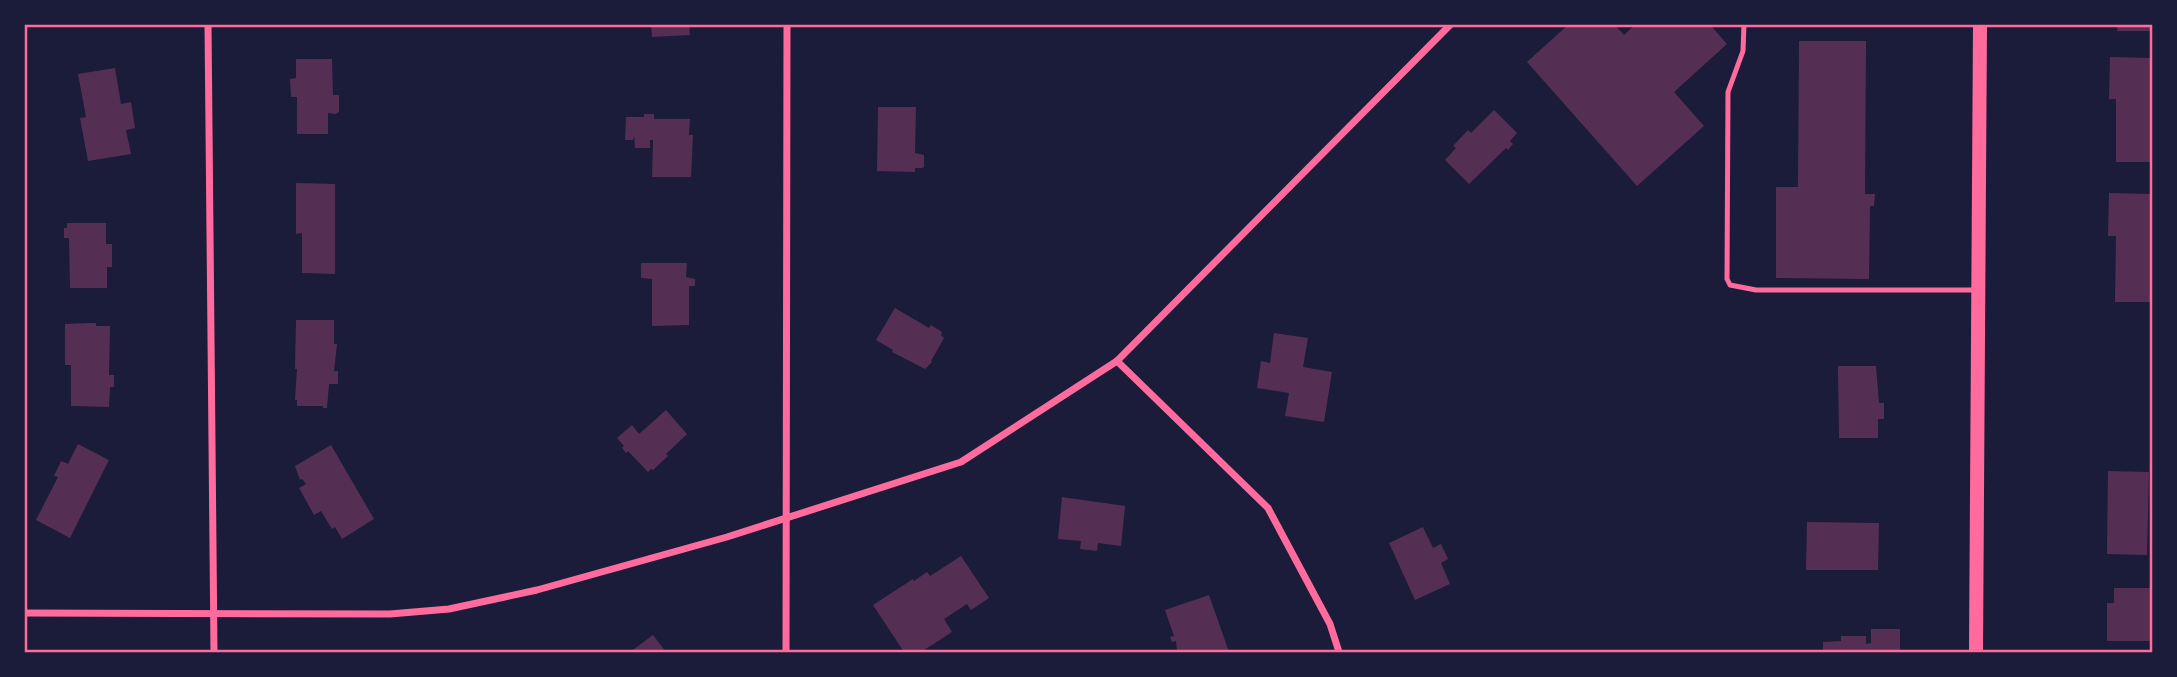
<svg xmlns="http://www.w3.org/2000/svg" width="2177" height="677" font-family="'Golos Text',sans-serif">
<rect width="100%" height="100%" fill="#1b1b3a"/>
<g fill="#542f53">
<polygon points="651,24 689,24 690,35 652,37"/>
<polygon points="1569,24 1614,24 1624,35 1636,24 1713,24 1713,28 1727,44 1674,92 1704,126 1637,186 1527,62"/>
<polygon points="2118,24 2152,24 2152,31 2117,31"/>
<polygon points="1799,41 1866,41 1865,194 1875,194 1874,206 1870,206 1869,279 1776,278 1776,187 1798,187"/>
<polygon points="2110,57 2152,58 2152,162 2116,162 2116,99 2109,99"/>
<polygon points="296,59 332,59 333,95 339,95 339,112 335,114 328,113 328,134 297,134 297,97 291,97 290,79 296,78"/>
<polygon points="115,68 121,104 131,102 135,128 126,130 131,154 88,161 80,118 86,117 78,74"/>
<polygon points="878,107 916,107 915,153 924,155 924,167 922,168 915,168 915,172 877,171"/>
<polygon points="1494,110 1517,133 1510,141 1513,144 1508,150 1506,148 1469,184 1445,160 1456,148 1453,146 1468,130 1471,133"/>
<polygon points="644,114 654,114 654,119 690,119 689,135 693,135 691,177 652,177 653,140 650,140 650,148 635,148 634,136 633,140 625,140 626,117 644,117"/>
<polygon points="296,183 335,184 335,274 302,273 302,233 296,234"/>
<polygon points="2109,193 2152,194 2152,302 2115,302 2116,236 2108,236"/>
<polygon points="67,223 106,223 106,244 112,244 112,267 107,267 107,288 70,288 69,238 64,238 64,228 67,228"/>
<polygon points="641,263 687,263 686,277 695,279 695,286 689,286 689,325 652,326 652,279 641,278"/>
<polygon points="895,308 929,328 931,325 942,332 941,335 944,338 931,361 932,362 925,369 892,352 893,350 876,340"/>
<polygon points="296,320 334,320 334,344 337,344 334,371 338,371 338,384 329,384 327,408 323,408 323,406 297,406 297,400 295,400 297,369 295,369"/>
<polygon points="90,323 96,323 96,326 110,326 109,375 114,375 114,387 110,387 109,407 71,406 71,365 65,365 65,324"/>
<polygon points="1274,333 1308,338 1303,367 1332,372 1324,422 1285,416 1289,393 1257,388 1261,361 1270,363"/>
<polygon points="1838,366 1876,366 1879,403 1884,403 1884,419 1878,419 1878,438 1839,438"/>
<polygon points="666,410 687,434 666,454 668,456 653,470 651,469 648,472 628,451 626,453 622,448 624,446 617,438 632,425 639,434"/>
<polygon points="78,444 109,460 70,538 36,520 58,477 54,476 61,461 68,464"/>
<polygon points="331,445 374,519 342,539 335,527 332,529 321,511 314,515 299,488 306,484 302,479 300,480 295,466"/>
<polygon points="2108,471 2149,472 2147,555 2107,554"/>
<polygon points="1062,497 1125,506 1121,546 1098,543 1097,551 1080,549 1081,541 1058,539"/>
<polygon points="1807,522 1879,523 1878,570 1806,570"/>
<polygon points="1423,527 1433,548 1441,544 1448,559 1441,563 1450,584 1415,600 1389,543"/>
<polygon points="961,556 989,598 971,610 967,604 944,619 952,632 921,652 904,652 873,605 913,579 914,581 927,572 930,576"/>
<polygon points="2114,588 2152,588 2152,641 2107,641 2107,603 2114,603"/>
<polygon points="1209,595 1229,652 1177,652 1176,641 1172,642 1170,637 1174,636 1165,610"/>
<polygon points="1871,629 1900,629 1900,652 1823,652 1823,642 1841,641 1841,636 1866,636 1866,644 1871,643"/>
<polygon points="653,635 666,652 630,652"/>
</g>
<g fill="none" stroke-linecap="round" stroke-linejoin="round">
<polyline stroke="#ff6b9d" stroke-width="5" points="1744,24 1743,51 1728,92 1727,279 1730,285 1756,290 1977,290"/>
<g stroke="#ff6b9d" stroke-width="7">
<polyline points="208,24 214,652"/>
<polyline points="1117,361 1268,508 1330,624 1339,652"/>
<polyline points="24,613 390,614 449,609 537,590 727,537 961,462 1117,361 1451,24"/>
<polyline points="786,652 787,24"/>
</g>
<polyline stroke="#ff6b9d" stroke-width="14" points="1976,652 1980,24"/>
</g>
<rect width="2177" height="677" fill="none" stroke="#1b1b3a" stroke-width="52"/>
<rect x="26" y="26" width="2125" height="625" fill="none" stroke="#ff6b9d" stroke-width="2.5"/>
</svg>
